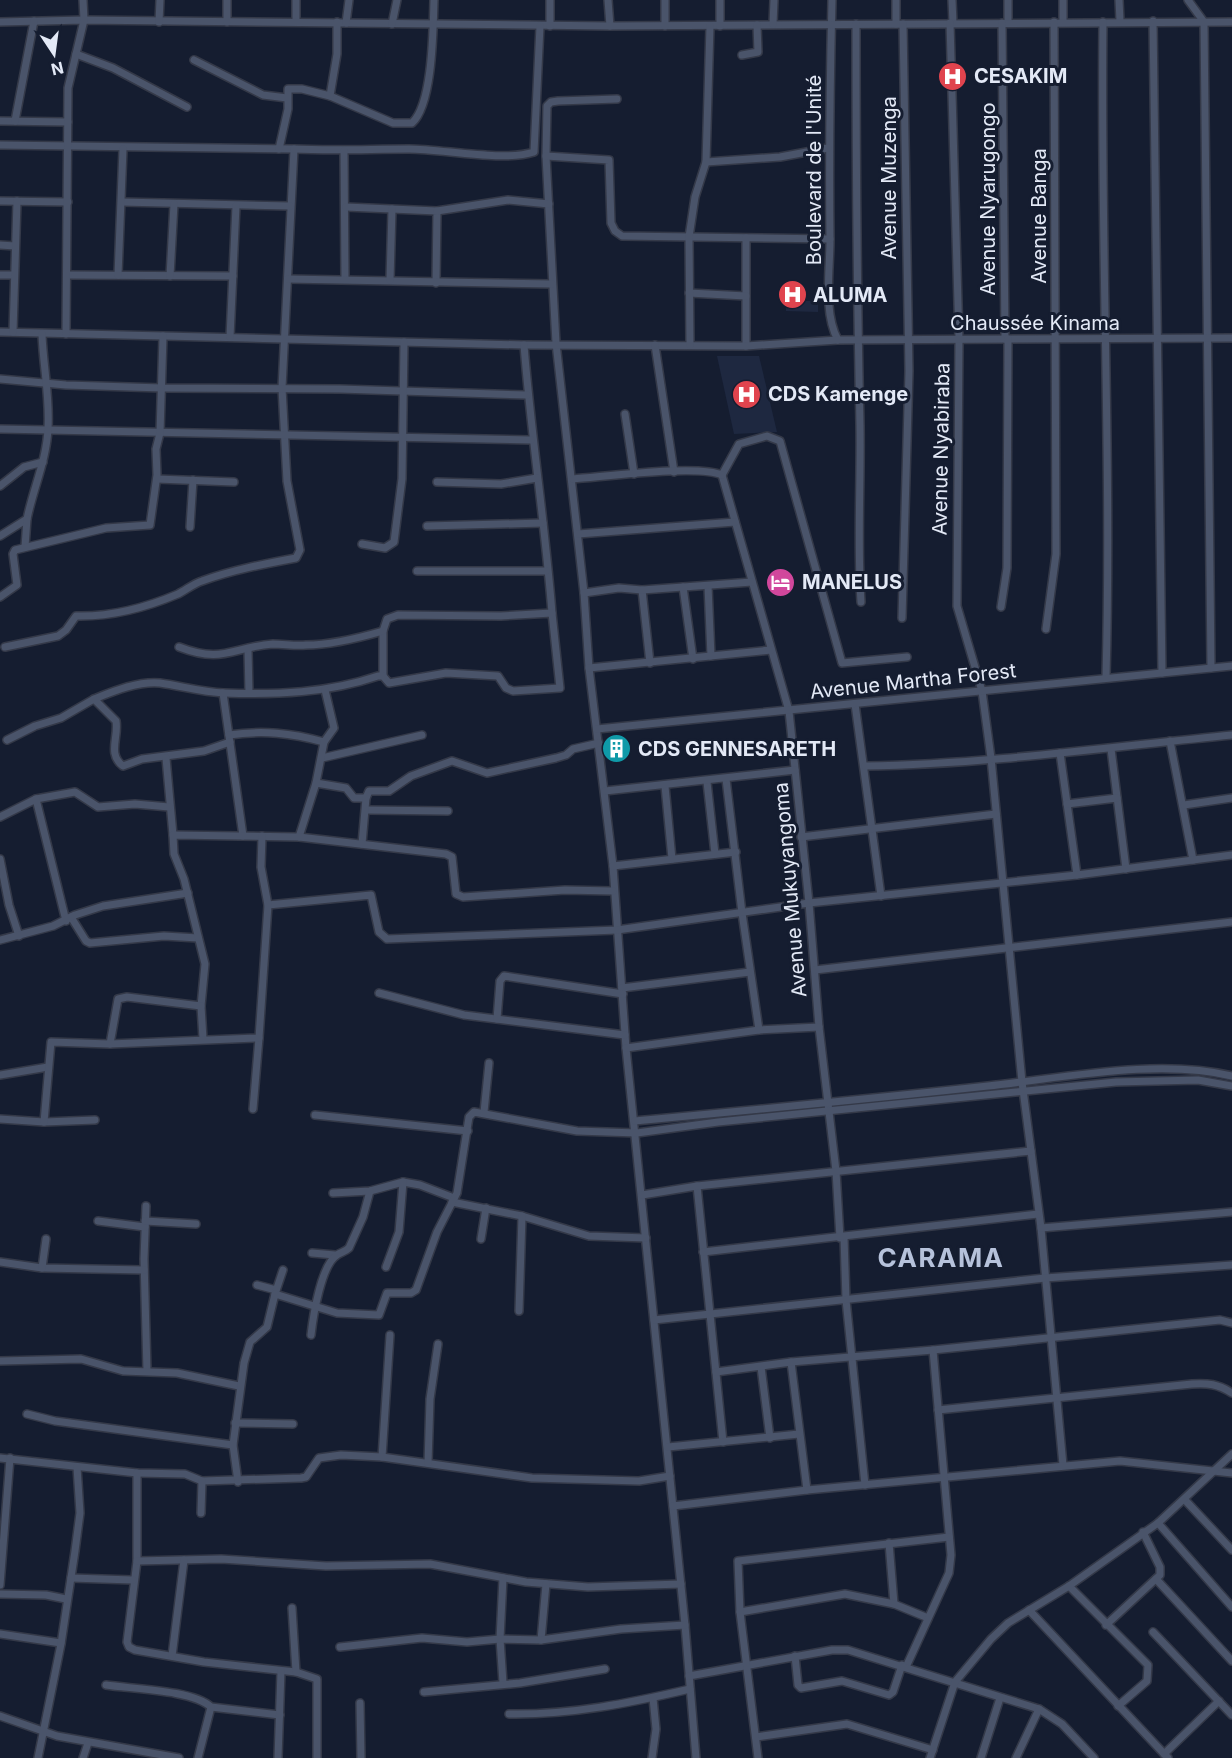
<svg xmlns="http://www.w3.org/2000/svg" width="1232" height="1758" font-family="Inter,sans-serif">
<rect width="100%" height="100%" fill="#151d30"/>
<g fill="#1e2840">
<polygon points="786,289 798,289 798,301 818,301 818,312 786,311"/>
<polygon points="717,356 759,356 777,432 734,434"/>
</g>
<g fill="none" stroke-linecap="round" stroke-linejoin="round">
<defs>
<g id="minor">
<polyline points="296,0 296,22"/>
<polyline points="608,0 610,26"/>
<path d="M832,0C830,80 829,160 830,240C830,270 823,313 838,340"/>
<polyline points="896,0 896,24"/>
<polyline points="952,0 953,23"/>
<polyline points="1008,0 1008,23"/>
<polyline points="1063,0 1063,22"/>
<polyline points="1119,0 1120,21"/>
<polyline points="1188,0 1204,22 1211,668"/>
<polyline points="1153,21 1162,673"/>
<polyline points="0,22 84,20 610,26 1232,22"/>
<polyline points="159,22 160,0"/>
<polyline points="227,22 227,0"/>
<path d="M337,22V54L330,96L393,123H412C433,104 433,29 434,0"/>
<path d="M1103,22C1100,240 1112,459 1106,677"/>
<polyline points="346,23 349,0"/>
<polyline points="950,23 959,339 957,606 982,691 991,758 1022,1082 1041,1228 1063,1465"/>
<polyline points="1002,23 1005,339"/>
<polyline points="392,24 397,0"/>
<polyline points="773,24 774,0"/>
<path d="M856,24C856,158 857,291 860,425C861,484 857,543 861,602"/>
<polyline points="550,26 550,0"/>
<polyline points="665,26 665,0"/>
<polyline points="720,26 720,0"/>
<polyline points="76,54 113,68 187,107"/>
<polyline points="742,55 758,52 757,25"/>
<polyline points="194,60 263,95 287,98"/>
<polyline points="617,99 558,101 551,102 547,106 546,156 556,343 584,593 589,668 613,866 626,1048 685,1625 696,1758"/>
<polyline points="0,121 68,122"/>
<polyline points="15,121 34,21"/>
<path d="M0,145L294,149L282,388L287,481L300,550L296,558C264,564 232,570 202,581C193,584 186,590 178,594C145,608 112,617 76,616L66,630L58,636L5,647"/>
<polyline points="279,149 288,109 288,89 302,89 330,96"/>
<path d="M294,149C333,151 371,149 409,149C443,149 503,162 534,152L540,26"/>
<polyline points="344,151 345,279"/>
<polyline points="546,156 609,160 611,223 615,231 622,236 830,239"/>
<polyline points="706,162 780,157 828,148"/>
<polyline points="0,201 68,202"/>
<polyline points="122,202 290,206"/>
<polyline points="346,207 437,211 436,283"/>
<polyline points="437,211 508,200 549,204"/>
<polyline points="746,238 746,346"/>
<polyline points="0,245 15,246"/>
<polyline points="0,275 14,275"/>
<polyline points="68,275 233,276"/>
<polyline points="118,275 123,149"/>
<polyline points="170,276 174,204"/>
<polyline points="288,279 552,284"/>
<polyline points="390,280 392,209"/>
<polyline points="689,293 746,296"/>
<polyline points="0,332 524,345 746,346 838,340 1232,338"/>
<polyline points="13,332 17,201"/>
<polyline points="66,334 68,88 84,20 83,0"/>
<polyline points="230,337 236,206"/>
<path d="M524,345C531,435 545,523 552,613"/>
<polyline points="655,345 674,472"/>
<polyline points="690,345 689,237 695,197 706,162 710,26"/>
<polyline points="0,379 66,385 162,388 340,389 527,395"/>
<polyline points="625,414 634,474"/>
<polyline points="0,429 531,440"/>
<polyline points="722,475 789,711 809,903 819,1027 836,1171 840,1238"/>
<polyline points="722,475 739,444 767,436 780,441 842,663 907,657"/>
<polyline points="157,479 234,482"/>
<path d="M573,479C603,477 698,464 722,475"/>
<polyline points="437,482 501,484 537,478"/>
<polyline points="0,486 24,467 43,462"/>
<polyline points="427,526 543,523"/>
<polyline points="190,527 193,480"/>
<polyline points="578,534 735,522"/>
<path d="M0,536L27,519C33,489 47,459 48,428C50,397 43,365 42,334"/>
<polyline points="362,544 385,548 394,542 402,479 404,342"/>
<polyline points="25,547 27,519"/>
<polyline points="417,571 546,571"/>
<polyline points="708,586 711,656"/>
<polyline points="683,587 693,659"/>
<polyline points="642,590 650,663"/>
<polyline points="584,593 619,588 642,590 752,582"/>
<polyline points="0,597 17,585 13,554 15,550 106,528 150,525 157,475 156,449 160,433 163,336"/>
<polyline points="1001,607 1007,568 1008,339"/>
<polyline points="902,618 909,371 903,24"/>
<polyline points="1046,629 1056,554 1054,22"/>
<polyline points="248,650 249,693"/>
<polyline points="589,668 771,650"/>
<polyline points="383,676 383,631"/>
<polyline points="223,693 243,836"/>
<path d="M94,699C114,691 138,681 160,683C181,686 202,692 224,693C276,695 328,693 378,676H383L389,683L446,673L498,676L506,688L513,691L560,688L552,613L501,616L398,615L387,619L383,631C359,638 331,645 306,645C295,646 284,644 273,644C232,647 223,664 179,647"/>
<polyline points="855,704 881,896"/>
<polyline points="597,729 1232,666"/>
<path d="M229,735C263,730 291,733 324,742"/>
<path d="M7,740L35,726L61,718L94,699L116,721C119,737 107,754 123,766L142,759L204,751L230,742"/>
<polyline points="1170,741 1193,860"/>
<polyline points="1111,749 1126,869"/>
<polyline points="1060,753 1077,875"/>
<polyline points="166,758 173,835"/>
<polyline points="322,758 422,735"/>
<path d="M865,766C988,764 1110,747 1232,735"/>
<polyline points="726,779 742,913 759,1030"/>
<polyline points="707,782 715,854"/>
<polyline points="316,783 346,788 354,798 366,798"/>
<polyline points="665,786 672,859"/>
<polyline points="605,791 795,770"/>
<polyline points="36,799 75,792 98,807 135,804 169,807"/>
<polyline points="1067,804 1117,798"/>
<polyline points="1184,805 1232,798"/>
<polyline points="367,810 448,811"/>
<polyline points="0,817 36,799 66,921"/>
<polyline points="299,837 316,783 324,742 334,728 325,690"/>
<polyline points="801,837 996,814"/>
<polyline points="362,844 366,798 369,791 389,791 411,776 452,761 487,773 556,758 566,755 573,749 599,743"/>
<polyline points="0,859 9,905 19,936"/>
<polyline points="613,866 736,852"/>
<polyline points="268,905 371,895 379,932 387,939 617,930 809,903 1077,875 1232,855"/>
<polyline points="71,917 86,941 90,943 164,936 198,938"/>
<polyline points="0,940 53,926 75,915 103,906 188,893"/>
<polyline points="815,970 1232,922"/>
<polyline points="622,988 750,972"/>
<polyline points="379,993 464,1015 625,1035"/>
<polyline points="497,1019 500,981 504,976 623,994"/>
<polyline points="203,1039 201,1006 205,964 184,879 174,854 173,835 299,837 446,854 452,857 456,894 463,897 565,890 613,891"/>
<polyline points="110,1044 118,999 127,997 201,1006"/>
<polyline points="626,1048 759,1030 819,1027"/>
<polyline points="0,1075 48,1067"/>
<polyline points="253,1109 259,1038"/>
<polyline points="484,1112 489,1063"/>
<polyline points="315,1115 468,1131"/>
<polyline points="0,1119 44,1122 95,1120"/>
<path d="M635,1121C752,1110 870,1099 988,1086C1063,1078 1158,1058 1232,1076"/>
<polyline points="44,1122 51,1042 110,1044 259,1038 268,905 261,867 262,836"/>
<polyline points="697,1186 723,1442"/>
<polyline points="333,1193 370,1191 403,1182 420,1185 454,1198"/>
<polyline points="642,1195 697,1186 1031,1151"/>
<polyline points="452,1202 522,1216 589,1236 646,1238"/>
<polyline points="146,1206 144,1259 147,1371"/>
<polyline points="98,1221 145,1227"/>
<polyline points="145,1221 196,1224"/>
<polyline points="1041,1228 1232,1212"/>
<polyline points="844,1237 846,1300 865,1485"/>
<polyline points="481,1239 486,1208"/>
<polyline points="703,1252 1038,1214"/>
<polyline points="312,1253 335,1255"/>
<polyline points="0,1262 42,1268 144,1270"/>
<polyline points="386,1267 399,1232 403,1182"/>
<polyline points="42,1268 46,1239"/>
<polyline points="257,1285 276,1290"/>
<polyline points="275,1294 283,1270"/>
<polyline points="519,1311 522,1216"/>
<polyline points="654,1320 1045,1278 1232,1265"/>
<path d="M311,1335C313,1317 321,1265 337,1255C341,1252 345,1252 349,1248L363,1217L370,1191"/>
<polyline points="0,1361 81,1359 123,1371 177,1373 239,1386"/>
<polyline points="791,1362 807,1490"/>
<polyline points="761,1367 770,1438"/>
<polyline points="716,1372 791,1362 933,1350 1220,1320 1232,1323"/>
<path d="M938,1410L1192,1384C1208,1383 1218,1384 1232,1393"/>
<polyline points="27,1414 55,1421 233,1445"/>
<polyline points="235,1423 293,1424"/>
<polyline points="668,1447 799,1434"/>
<polyline points="382,1457 390,1335"/>
<polyline points="0,1458 137,1473 185,1474 202,1481 301,1478 306,1477 319,1458 341,1455 382,1457 532,1478 639,1481 670,1476"/>
<polyline points="428,1463 430,1399 438,1344"/>
<polyline points="137,1473 137,1561 127,1642 129,1647 135,1650 204,1662 296,1672 317,1679 317,1758"/>
<polyline points="238,1482 233,1445 244,1363 250,1342 267,1327 275,1294 337,1313 379,1315 387,1293 411,1293 416,1290 437,1232 457,1193 469,1117 474,1112 577,1131 637,1133 718,1122 1116,1082 1198,1080 1232,1086"/>
<polyline points="1185,1500 1232,1550"/>
<polyline points="673,1506 807,1490 1120,1461 1232,1473"/>
<polyline points="201,1513 202,1481"/>
<polyline points="1158,1523 1232,1607"/>
<polyline points="889,1543 894,1604"/>
<polyline points="137,1561 221,1559 326,1566 430,1564 526,1582 588,1587 681,1584"/>
<polyline points="71,1578 133,1580"/>
<polyline points="503,1578 500,1639 503,1683"/>
<polyline points="1156,1579 1232,1661"/>
<polyline points="0,1585 10,1458"/>
<polyline points="1069,1586 1148,1665 1147,1681 1118,1706"/>
<polyline points="0,1594 46,1595 66,1599"/>
<polyline points="292,1608 296,1672"/>
<polyline points="1029,1610 1168,1758"/>
<polyline points="740,1612 845,1594 894,1604 928,1618"/>
<polyline points="1106,1625 1160,1575 1160,1567 1143,1532"/>
<polyline points="1153,1632 1232,1715"/>
<polyline points="0,1634 61,1643"/>
<polyline points="541,1640 546,1584"/>
<polyline points="340,1647 422,1638 467,1642 500,1639 541,1640 621,1629 685,1625"/>
<polyline points="172,1656 184,1560"/>
<polyline points="795,1656 798,1685 801,1688 842,1681 889,1695 893,1692 902,1665"/>
<polyline points="906,1667 949,1573 951,1555 933,1350"/>
<polyline points="689,1676 832,1650 848,1650 1039,1709 1062,1724 1094,1758"/>
<path d="M106,1685C132,1689 193,1690 211,1707L280,1715"/>
<polyline points="424,1692 520,1683 605,1669"/>
<polyline points="360,1703 361,1758"/>
<path d="M509,1714C571,1715 630,1703 690,1689"/>
<polyline points="0,1716 57,1736 179,1758"/>
<polyline points="756,1737 847,1724 933,1750"/>
<polyline points="1164,1754 1219,1701"/>
<polyline points="38,1758 61,1644 75,1551 80,1513 77,1467"/>
<polyline points="83,1758 88,1743"/>
<polyline points="198,1758 211,1707"/>
<polyline points="278,1758 281,1671"/>
<polyline points="652,1758 656,1729 653,1698"/>
<polyline points="758,1758 740,1612 738,1561 949,1537"/>
<polyline points="930,1758 955,1682 991,1639 1008,1623 1069,1586 1158,1523 1232,1454"/>
<polyline points="981,1758 1000,1698"/>
<polyline points="1016,1758 1039,1709"/>
</g>
</defs>
<use href="#minor" stroke="#343948" stroke-width="10"/>
<use href="#minor" stroke="#4a546a" stroke-width="7"/>
</g>
<defs>
<symbol id="hospital-disc" viewBox="-11 -11 22 22"><circle r="9.5" fill="#e0444e" stroke="#151d30"/><path d="M-5-5h3v3.5h4V-5h3V5h-3V1.5h-4V5h-3Z" fill="#fff"/></symbol>
<symbol id="hotel-disc" viewBox="-11 -11 22 22"><circle r="9.5" fill="#d1479c" stroke="#151d30"/><path d="M-6-4.5h1.5V1H6V5H4.5V3h-9V5H-6ZM-4 0a1.8 1.8 0 1 1 3.6 0ZM.5 0V-2.5h3Q6-2.5 6 0Z" fill="#fff"/></symbol>
<symbol id="building-disc" viewBox="-11 -11 22 22"><circle r="9.5" fill="#0f9aa8" stroke="#151d30"/><path d="M-4-6H4V6H1V3H-1V6H-4ZM-2.5-4.3h1.7v1.8h-1.7ZM.8-4.3h1.7v1.8H.8ZM-2.5-1h1.7V.8h-1.7ZM.8-1h1.7V.8H.8Z" fill="#fff"/></symbol>
</defs>
<g fill-rule="evenodd">
<use href="#hospital-disc" x="936" y="60" width="33" height="33"/>
<use href="#hospital-disc" x="776" y="278" width="33" height="33"/>
<use href="#hospital-disc" x="730" y="378" width="33" height="33"/>
<use href="#hotel-disc" x="764" y="566" width="33" height="33"/>
<use href="#building-disc" x="600" y="732" width="33" height="33"/>
</g>
<g text-anchor="middle" stroke-width="6" stroke-linejoin="round" paint-order="stroke">
<g font-size="20" font-weight="bold" fill="#e3e9f6" stroke="#151d30" text-anchor="start">
<text x="974" y="83">CESAKIM</text>
<text x="813" y="302">ALUMA</text>
<text x="768" y="401">CDS Kamenge</text>
<text x="802" y="589">MANELUS</text>
<text x="638" y="756">CDS GENNESARETH</text>
</g>
<g font-size="20" fill="#e3e9f6" stroke="#151d30">
<text transform="translate(814 170) rotate(-90)" y="7">Boulevard de l'Unité</text>
<text transform="translate(889 178) rotate(-90)" y="7">Avenue Muzenga</text>
<text transform="translate(988 199) rotate(-90)" y="7">Avenue Nyarugongo</text>
<text transform="translate(1039 216) rotate(-90)" y="7">Avenue Banga</text>
<text x="1035" y="330">Chaussée Kinama</text>
<text transform="translate(941 449) rotate(-89)" y="7">Avenue Nyabiraba</text>
<text transform="translate(913 681) rotate(-6)" y="7">Avenue Martha Forest</text>
<text transform="translate(790 890) rotate(-95)" y="7">Avenue Mukuyangoma</text>
</g>
<g font-size="26" font-weight="bold" letter-spacing="1.5" fill="#b6c2db" stroke="#151d30">
<text x="941" y="1267">CARAMA</text>
</g>
</g>
<g transform="translate(54 54) rotate(167)" stroke="#151d30" stroke-width="4.5" paint-order="stroke">
<path d="M0-4.5L10 22L0 15L-10 22Z" fill="#e3e9f6"/>
<text y="-9" font-size="16" font-weight="bold" text-anchor="middle" fill="#e3e9f6">N</text>
</g>
</svg>
